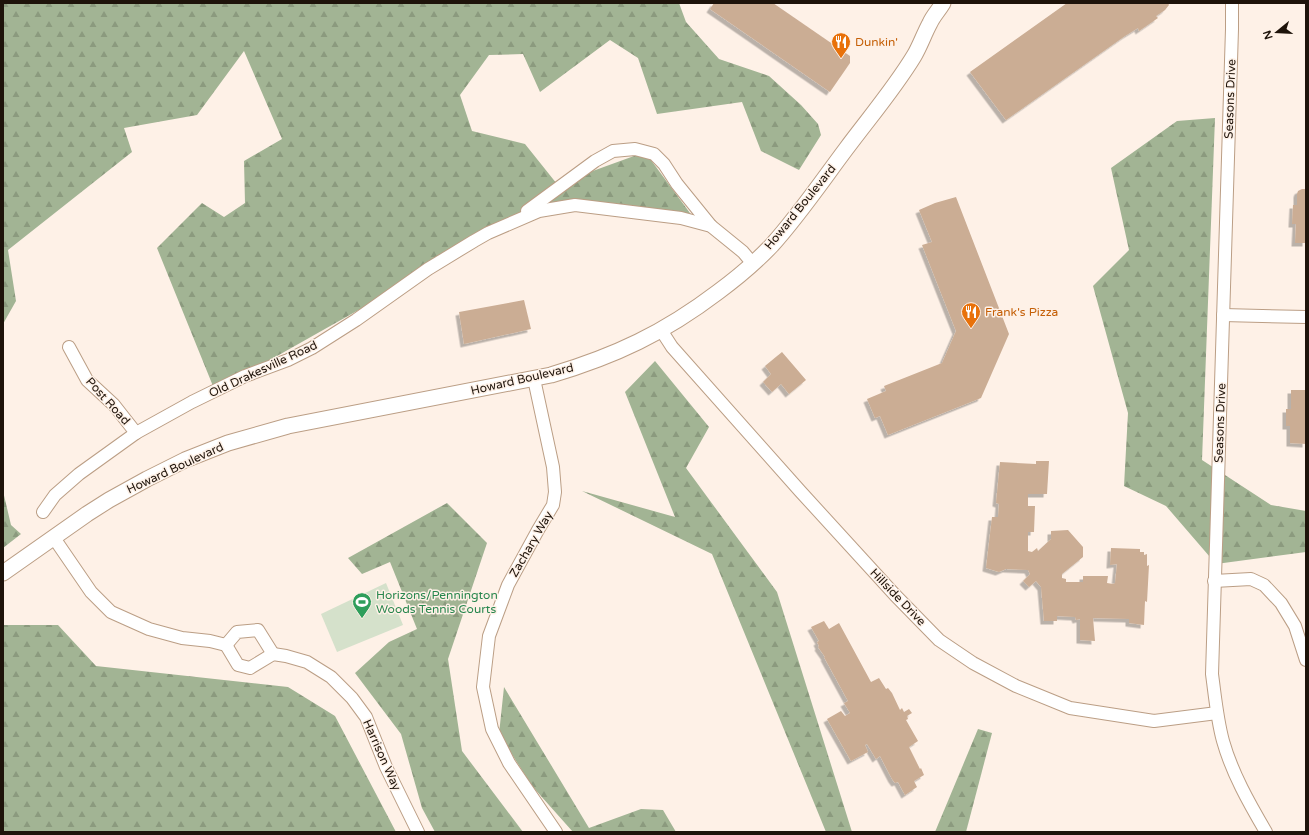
<svg xmlns="http://www.w3.org/2000/svg" width="1309" height="835" font-family="'Varela Round',sans-serif">
<defs>
<pattern id="forest-firs" width="22" height="20" patternUnits="userSpaceOnUse"><rect width="22" height="20" fill="#a2b494"/><path d="M5 1l3.5 6h-7zM16 11l3.5 6h-7z" fill="#8b9a7e"/></pattern>
<filter id="shadow"><feDropShadow dx="-3.5" dy="3.5" stdDeviation="0" flood-color="#0004"/></filter>
</defs>
<rect width="100%" height="100%" fill="#fef1e7"/>
<polygon fill="#d5e1cb" points="386,583 403,625 337,652 321,614"/>
<g fill="url(#forest-firs)">
<polygon points="3,3 679,3 686,22 719,59 769,76 801,105 818,124 821,135 799,170 761,151 742,102 657,114 638,58 610,40 540,92 523,54 489,55 460,95 472,131 525,144 557,184 645,152 701,228 583,205 527,215 215,391 157,248 202,203 224,217 245,203 244,161 282,139 244,51 197,115 124,128 132,152 8,250 16,301 3,324"/>
<polygon points="1215,118 1202,460 1271,505 1306,511 1306,552 1216,564 1166,506 1124,486 1128,413 1093,286 1129,250 1111,168 1177,121"/>
<polygon points="655,361 709,427 686,468 777,592 852,832 826,832 712,554 582,491 675,517 625,392"/>
<polygon points="3,491 11,525 21,534 3,548"/>
<polygon points="447,503 487,543 448,659 462,751 523,832 435,832 422,808 401,734 355,673 389,642 417,629 390,562 362,574 348,558"/>
<polygon points="3,625 58,625 96,666 288,687 335,716 396,832 3,832"/>
<polygon points="504,687 589,828 641,809 663,810 676,832 573,832 532,786 499,734"/>
<polygon points="978,729 992,733 966,832 935,832"/>
</g>
<g fill="#cbad94" filter="url(#shadow)">
<polygon points="714,3 773,3 850,56 850,63 830,92 710,9"/>
<polygon points="1067,3 1168,3 1169,5 1165,10 1156,16 1158,18 1139,31 1138,28 1125,36 1006,120 970,72"/>
<polygon points="1302,189 1306,189 1306,243 1295,243 1296,224 1292,224 1293,205 1297,205 1297,194 1298,191"/>
<polygon points="956,197 1009,334 981,398 888,435 880,416 875,418 867,399 886,391 884,386 942,363 956,331 922,245 932,242 919,210 935,203"/>
<polygon points="524,300 531,329 464,344 459,312"/>
<polygon points="782,352 806,380 789,394 781,384 772,392 763,382 771,374 765,366"/>
<polygon points="1291,390 1306,390 1306,444 1290,443 1290,426 1286,426 1286,409 1291,409"/>
<polygon points="1036,461 1049,461 1047,494 1028,494 1028,506 1035,506 1034,532 1028,532 1028,551 1032,552 1037,548 1038,551 1051,539 1051,531 1068,530 1083,547 1083,557 1062,574 1062,578 1066,579 1066,582 1083,582 1083,576 1108,576 1107,583 1113,584 1115,583 1117,564 1110,565 1111,548 1140,549 1140,552 1144,552 1144,555 1147,554 1147,566 1149,565 1147,602 1145,601 1144,625 1129,623 1129,619 1093,618 1095,641 1080,640 1080,619 1076,620 1075,617 1057,616 1057,621 1044,621 1041,587 1036,581 1029,587 1023,581 1030,574 1028,570 1006,569 999,572 986,568 992,517 998,517 999,504 996,503 1000,462 1036,464"/>
<polygon points="824,621 829,629 839,623 871,682 879,678 886,689 888,688 892,693 900,710 902,708 904,712 909,709 912,713 907,716 908,719 906,720 918,741 909,747 920,769 921,768 924,775 914,781 917,787 905,795 898,782 895,783 892,779 880,756 876,759 867,744 865,745 868,752 851,761 827,719 841,711 845,716 850,713 844,703 848,701 824,657 825,657 818,647 819,646 817,642 819,641 811,627"/>
</g>
<g fill="none" stroke-linecap="round" stroke-linejoin="round">
<defs>
<g id="minor">
<path d="M1232,3V29L1212,674C1215,696 1217,719 1223,741C1232,773 1249,803 1266,832"/>
<polyline points="527,211 595,161 613,151 635,149 654,154 664,164 677,184 711,226"/>
<polyline points="1223,315 1306,317"/>
<polyline points="661,330 672,347 800,491 895,595 939,640 973,663 1016,686 1070,708 1154,721 1217,713"/>
<polyline points="69,347 87,380 114,405 136,433"/>
<polyline points="534,379 553,467 555,492 553,505 538,530 508,585 489,636 483,687 492,729 509,763 556,832"/>
<polyline points="43,512 55,495 79,474 136,433 192,402 245,376 288,360 312,348 356,320 428,269 474,241 488,233 539,211 575,205 681,218 711,226 743,252 753,264"/>
<polyline points="54,538 91,592 111,612 149,629 182,638 210,641 226,645 237,632 258,630 273,654"/>
<polyline points="1214,581 1251,579 1264,585 1281,603 1295,626 1306,660"/>
<polyline points="226,645 238,665 250,668 273,654 286,656 307,662 331,677 352,698 366,717 386,767 418,832"/>
</g>
<path id="major" d="M3,573L87,514L109,500L147,479L185,460L228,443L288,426L551,375C615,356 664,333 718,292C737,278 756,262 772,245C799,215 822,181 846,149C869,118 894,89 914,56C920,46 924,34 930,23C933,16 939,10 943,3"/>
</defs>
<use href="#minor" stroke="#bb9e85" stroke-width="14"/>
<use href="#major" stroke="#bb9e85" stroke-width="17"/>
<use href="#minor" stroke="#fff" stroke-width="12"/>
<use href="#major" stroke="#fff" stroke-width="15"/>
</g>
<defs>
<symbol id="restaurant-pin" viewBox="-11 -11 22 30"><path d="M0 17L-7.5 6A9.5 9.5 0 1 1 7.5 6Z" fill="#e8710a" stroke="#fef1e7"/><path d="M-5-6h1v4h1v-4h1v4h1v-4h1v5L-1.5 .5V6h-2V.5L-5-1ZM5-6V6H3V1.5H1.5Q1.5-4 5-6Z" fill="#fff"/></symbol>
<symbol id="stadium-pin" viewBox="-11 -11 22 30"><path d="M0 17L-7.5 6A9.5 9.5 0 1 1 7.5 6Z" fill="#2e9e5b" stroke="#fef1e7"/><path d="M0-5a6.5 5 0 1 0 0 10a6.5 5 0 1 0 0-10ZM-3.5-1.8h7v3.6h-7Z" fill="#fff"/></symbol>
</defs>
<g fill-rule="evenodd">
<use href="#restaurant-pin" x="830" y="31" width="22" height="30"/>
<use href="#restaurant-pin" x="960" y="301" width="22" height="30"/>
<use href="#stadium-pin" x="351" y="591" width="22" height="30"/>
</g>
<g text-anchor="middle" stroke-width="3" stroke-linejoin="round" paint-order="stroke">
<g font-size="12" fill="#c56008" stroke="#fef1e7" text-anchor="start">
<text x="855" y="46">Dunkin'</text>
<text x="985" y="316">Frank's Pizza</text>
</g>
<g font-size="12" fill="#1e130a" stroke="#fef1e7">
<text transform="translate(1230 99) rotate(-88)" y="4">Seasons Drive</text>
<text transform="translate(800 207) rotate(-51)" y="4">Howard Boulevard</text>
<text transform="translate(263 369) rotate(-25)" y="4">Old Drakesville Road</text>
<text transform="translate(522 379) rotate(-13)" y="4">Howard Boulevard</text>
<text transform="translate(108 401) rotate(48)" y="4">Post Road</text>
<text transform="translate(1220 423) rotate(-88)" y="4">Seasons Drive</text>
<text transform="translate(175 468) rotate(-25)" y="4">Howard Boulevard</text>
<text transform="translate(531 544) rotate(-60)" y="4">Zachary Way</text>
<text transform="translate(898 597) rotate(46)" y="4">Hillside Drive</text>
<text transform="translate(382 755) rotate(66)" y="4">Harrison Way</text>
</g>
<g font-size="12" fill="#27864d" stroke="#fef1e7" text-anchor="start">
<text x="376" y="599">Horizons/Pennington<tspan x="376" dy="14">Woods Tennis Courts</tspan></text>
</g>
</g>
<rect width="1309" height="835" fill="none" stroke="#1e130a" stroke-width="8"/>
<g transform="translate(1277 32) rotate(252)" stroke="#fef1e7" stroke-width="3" paint-order="stroke">
<path d="M0-3L7 15L0 10L-7 15Z" fill="#1e130a"/>
<text y="-6" font-size="11" font-weight="bold" text-anchor="middle" fill="#1e130a">N</text>
</g>
</svg>
